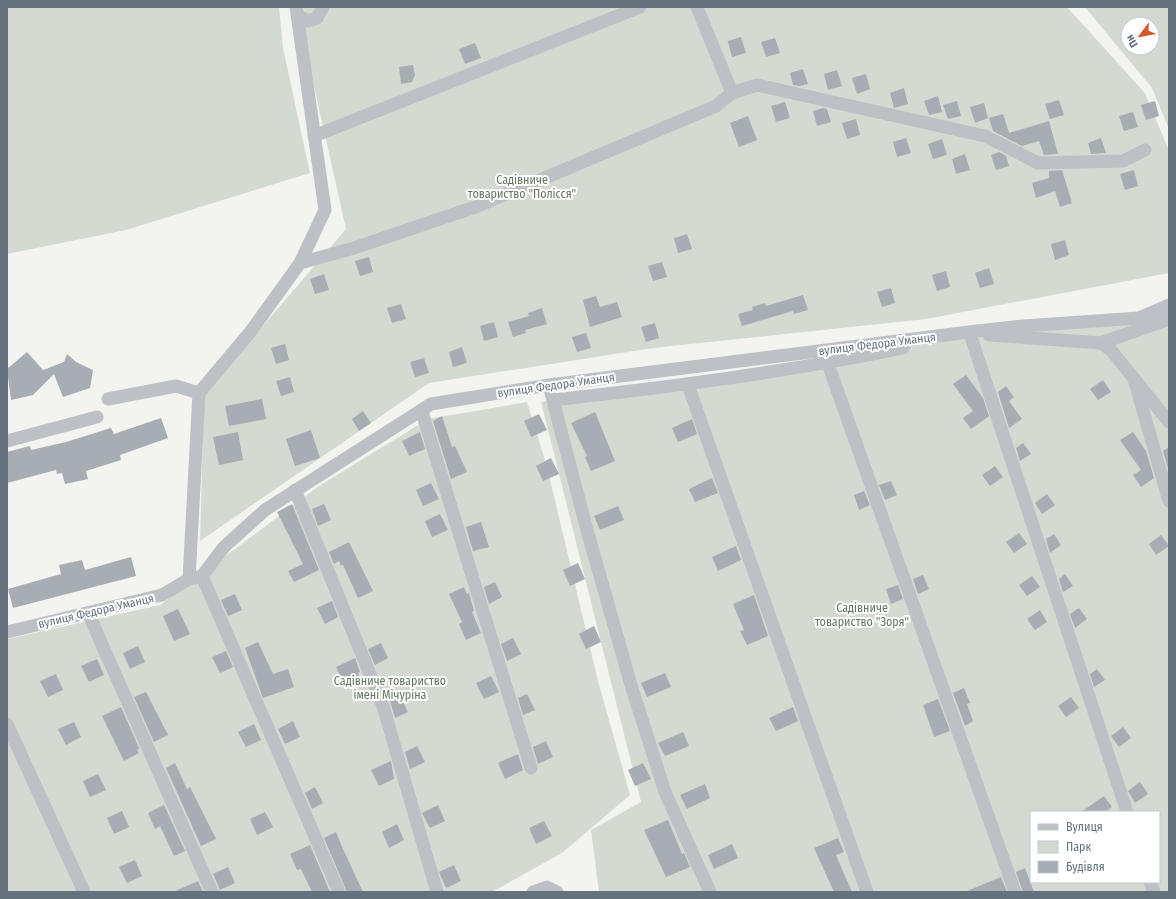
<svg xmlns="http://www.w3.org/2000/svg" width="1176" height="899" font-family="'Fira Sans Condensed',sans-serif">
<rect width="100%" height="100%" fill="#f3f3f0"/>
<g fill="#d4dad1" fill-rule="evenodd">
<polygon points="7,7 279,7 283,48 310,173 126,230 7,254"/>
<polygon points="299,7 1067,7 1145,93 1169,151 1169,273 926,319 653,348 429,383 200,541 204,395 346,229 298,15"/>
<path d="M1085,7H1169V129L1152,88ZM1128,24H1152V48H1128Z"/>
<path d="M1169,307V892H599L591,830L641,802L541,402L1023,326L1138,318ZM1031,812H1159V882H1031Z"/>
<polygon points="527,402 547,467 598,681 630,795 562,853 492,892 7,892 7,639 160,605 319,486 428,419"/>
</g>
<g fill="#a7adb2">
<polygon points="741,37 746,53 732,57 728,41"/>
<polygon points="775,38 780,53 766,57 761,42"/>
<polygon points="475,43 481,58 465,64 459,49"/>
<polygon points="413,65 415,75 412,82 401,84 399,67"/>
<polygon points="803,69 808,84 799,86 793,85 790,73"/>
<polygon points="837,70 842,86 828,90 824,74"/>
<polygon points="866,74 870,89 857,94 852,78"/>
<polygon points="904,88 908,104 894,108 890,93"/>
<polygon points="938,96 942,112 929,115 924,101"/>
<polygon points="1059,100 1064,115 1050,119 1045,104"/>
<polygon points="957,101 961,116 948,119 943,105"/>
<polygon points="1155,101 1159,116 1146,120 1141,105"/>
<polygon points="785,102 790,118 776,122 771,106"/>
<polygon points="984,103 988,118 975,123 970,107"/>
<polygon points="823,108 827,109 831,122 817,126 813,111"/>
<polygon points="1133,112 1138,127 1124,131 1119,116"/>
<polygon points="1003,114 1009,133 1049,121 1058,154 1044,155 1039,141 1022,146 993,131 989,118"/>
<polygon points="748,116 757,140 739,147 730,123"/>
<polygon points="856,119 860,135 847,139 842,123"/>
<polygon points="906,138 911,153 897,157 893,142"/>
<polygon points="1101,138 1106,153 1091,154 1088,143"/>
<polygon points="942,139 947,155 933,159 928,144"/>
<polygon points="999,152 1006,156 1009,166 996,170 991,155"/>
<polygon points="965,154 970,170 956,174 952,159"/>
<polygon points="1062,170 1072,203 1060,207 1055,191 1036,198 1032,183 1049,178 1049,171"/>
<polygon points="1134,170 1138,186 1125,190 1120,174"/>
<polygon points="687,234 692,249 678,253 674,238"/>
<polygon points="1065,240 1069,255 1055,260 1051,244"/>
<polygon points="369,257 373,272 360,276 355,261"/>
<polygon points="662,262 667,277 653,281 648,266"/>
<polygon points="989,268 994,284 980,288 975,273"/>
<polygon points="946,271 950,287 937,291 932,275"/>
<polygon points="324,274 329,290 315,294 310,279"/>
<polygon points="891,288 895,303 882,307 877,292"/>
<polygon points="803,295 808,310 794,314 793,311 742,326 738,314 753,310 752,307 765,303 766,306"/>
<polygon points="596,296 600,307 617,302 622,317 590,327 583,300"/>
<polygon points="401,304 406,319 392,323 387,308"/>
<polygon points="542,308 547,324 525,330 526,333 513,337 508,322 529,316 528,313"/>
<polygon points="494,322 498,337 484,341 480,326"/>
<polygon points="655,323 659,338 646,342 641,327"/>
<polygon points="586,333 591,348 577,352 572,337"/>
<polygon points="285,344 289,360 276,364 271,348"/>
<polygon points="462,347 467,363 453,367 449,352"/>
<polygon points="27,352 43,370 64,362 67,354 76,362 93,370 90,388 63,397 54,374 33,395 11,400 7,369"/>
<polygon points="424,358 429,373 415,377 410,362"/>
<polygon points="966,375 983,398 989,416 971,429 963,418 973,411 953,384"/>
<polygon points="290,377 294,392 281,396 276,381"/>
<polygon points="1103,380 1111,392 1098,400 1090,389"/>
<polygon points="1006,386 1014,397 1009,401 1022,419 1009,428 998,392"/>
<polygon points="262,399 266,419 229,426 225,406"/>
<polygon points="363,411 371,423 359,431 352,419"/>
<polygon points="595,412 615,461 591,471 585,457 587,456 571,423"/>
<polygon points="539,414 547,430 531,437 524,421"/>
<polygon points="442,416 452,447 455,446 467,472 451,479 433,421"/>
<polygon points="161,418 168,438 120,455 121,460 86,471 88,479 65,484 62,473 57,474 56,470 7,483 7,452 30,446 31,450 66,442 111,428 114,434"/>
<polygon points="692,419 697,434 678,442 672,428"/>
<polygon points="311,430 320,458 295,466 286,439"/>
<polygon points="238,432 243,460 219,465 213,437"/>
<polygon points="420,432 425,449 409,456 402,441"/>
<polygon points="1133,432 1146,451 1154,478 1141,487 1133,475 1141,470 1120,440"/>
<polygon points="1023,443 1031,454 1020,461 1016,448"/>
<polygon points="1169,447 1169,467 1168,468 1163,451"/>
<polygon points="551,458 559,474 543,481 536,466"/>
<polygon points="995,466 1003,477 990,486 982,475"/>
<polygon points="712,478 718,493 695,502 689,489"/>
<polygon points="891,481 897,495 885,500 879,485"/>
<polygon points="431,483 439,499 423,506 416,490"/>
<polygon points="864,491 870,505 859,510 854,495"/>
<polygon points="1047,494 1055,505 1042,514 1035,503"/>
<polygon points="292,504 319,570 294,582 288,571 303,564 277,512"/>
<polygon points="324,504 331,520 318,526 312,509"/>
<polygon points="618,506 624,520 600,530 594,516"/>
<polygon points="440,514 448,530 432,537 425,521"/>
<polygon points="481,522 489,547 473,551 466,527"/>
<polygon points="1019,533 1027,544 1014,553 1006,542"/>
<polygon points="1054,534 1061,545 1050,553 1046,539"/>
<polygon points="1161,535 1169,546 1156,555 1149,544"/>
<polygon points="349,542 373,591 358,598 343,565 341,566 339,561 334,564 329,552"/>
<polygon points="736,546 741,560 718,571 712,557"/>
<polygon points="131,557 136,576 13,608 8,589 61,574 59,565 82,560 85,570"/>
<polygon points="578,563 585,579 570,586 563,570"/>
<polygon points="1065,574 1073,586 1063,592 1059,579"/>
<polygon points="923,575 929,589 918,594 913,579"/>
<polygon points="1032,576 1040,587 1027,596 1019,585"/>
<polygon points="495,582 502,597 489,604 484,587"/>
<polygon points="898,585 903,599 891,604 886,589"/>
<polygon points="464,587 467,594 469,593 474,611 472,612 481,633 466,640 459,624 462,622 449,594"/>
<polygon points="235,594 242,610 228,616 221,600"/>
<polygon points="754,595 768,636 747,645 740,631 744,630 733,604"/>
<polygon points="332,601 338,617 325,624 317,608"/>
<polygon points="1079,608 1087,619 1075,628 1070,614"/>
<polygon points="178,609 190,634 174,641 163,616"/>
<polygon points="1040,610 1047,622 1035,630 1027,619"/>
<polygon points="594,626 601,642 586,649 579,634"/>
<polygon points="513,638 521,654 507,661 501,644"/>
<polygon points="258,642 273,674 288,669 294,687 263,698 245,648"/>
<polygon points="381,643 388,658 375,665 368,649"/>
<polygon points="138,646 145,662 130,669 123,653"/>
<polygon points="226,651 233,667 220,673 212,657"/>
<polygon points="355,658 360,672 358,673 359,676 344,683 336,667"/>
<polygon points="97,659 104,675 89,682 81,666"/>
<polygon points="1097,669 1105,680 1094,687 1090,674"/>
<polygon points="665,673 671,687 647,697 641,683"/>
<polygon points="56,674 63,690 48,697 40,681"/>
<polygon points="491,676 499,692 484,699 476,683"/>
<polygon points="964,688 970,703 967,704 973,721 965,726 953,693"/>
<polygon points="146,692 168,735 154,742 134,697"/>
<polygon points="527,694 535,710 523,715 518,698"/>
<polygon points="400,696 408,712 395,718 390,701"/>
<polygon points="1071,697 1079,708 1066,717 1058,706"/>
<polygon points="938,699 950,731 934,737 923,705"/>
<polygon points="121,707 139,748 137,750 139,753 124,761 102,716"/>
<polygon points="793,707 798,721 776,731 769,718"/>
<polygon points="293,721 300,737 285,744 278,729"/>
<polygon points="74,722 81,737 66,745 58,729"/>
<polygon points="254,724 261,740 246,747 238,732"/>
<polygon points="1123,727 1131,738 1119,747 1111,736"/>
<polygon points="683,732 689,746 665,756 658,743"/>
<polygon points="546,741 553,757 538,764 533,747"/>
<polygon points="417,746 425,762 410,769 405,752"/>
<polygon points="518,754 523,770 505,779 498,763"/>
<polygon points="391,761 394,779 379,786 371,770"/>
<polygon points="175,763 187,789 190,787 216,839 201,846 166,768"/>
<polygon points="643,763 651,779 635,786 628,770"/>
<polygon points="98,774 106,790 90,797 83,781"/>
<polygon points="1140,782 1148,794 1135,803 1128,791"/>
<polygon points="705,784 710,798 687,809 680,795"/>
<polygon points="315,787 323,803 312,809 305,793"/>
<polygon points="1104,796 1112,807 1105,812 1081,812"/>
<polygon points="164,805 185,851 174,856 160,826 155,829 148,813"/>
<polygon points="438,805 445,821 430,828 422,813"/>
<polygon points="122,811 129,827 114,834 107,818"/>
<polygon points="265,812 273,827 257,835 250,819"/>
<polygon points="668,820 682,854 684,853 690,867 666,877 644,830"/>
<polygon points="544,821 552,836 536,844 529,828"/>
<polygon points="397,824 404,840 389,848 382,832"/>
<polygon points="336,832 343,849 363,892 347,892 324,838"/>
<polygon points="838,838 844,852 836,855 852,892 834,892 814,848"/>
<polygon points="732,844 738,858 714,869 708,855"/>
<polygon points="310,845 330,892 312,892 301,869 297,870 290,854"/>
<polygon points="135,860 142,876 127,883 119,867"/>
<polygon points="454,865 461,881 446,888 439,872"/>
<polygon points="228,867 235,883 220,890 213,874"/>
<polygon points="1025,868 1034,892 1023,892 1016,872"/>
<polygon points="1001,877 1007,892 967,892 967,891"/>
<polygon points="198,881 203,892 173,892"/>
</g>
<g fill="none" stroke-linecap="round" stroke-linejoin="round">
<g stroke="#bdc0c4" stroke-width="13">
<polyline points="697,7 732,93"/>
<polyline points="298,15 308,21 317,18 323,7"/>
<polyline points="314,136 640,7"/>
<polyline points="300,263 354,248 478,206 716,106 732,93 757,85 985,136 1038,163 1123,161 1145,150"/>
<polyline points="970,334 1127,812"/>
<polyline points="989,335 1101,343 1169,319"/>
<polyline points="1101,343 1111,350 1169,422"/>
<polyline points="828,364 1015,892"/>
<polyline points="1134,379 1169,501"/>
<polyline points="688,385 867,892"/>
<polyline points="551,393 587,530 631,685 665,792 710,892"/>
<polyline points="108,399 176,386 199,393"/>
<path d="M553,400C670,387 787,372 903,348"/>
<polyline points="422,412 531,768"/>
<polyline points="7,441 97,417"/>
<polyline points="295,490 383,706 437,892"/>
<polyline points="202,576 339,892"/>
<polyline points="189,579 199,393 251,331 300,263 325,210 296,7"/>
<polyline points="88,613 212,892"/>
<polyline points="7,632 162,595 189,579 202,576 224,547 265,510 431,404 549,385 977,331 1023,326 1139,318 1169,305"/>
<polyline points="7,724 84,892"/>
<polyline points="1150,882 1154,892"/>
<polyline points="533,892 547,887 557,892"/>
</g>
</g>
<g text-anchor="middle" stroke-width="4" stroke-linejoin="round" paint-order="stroke">
<g font-size="12" fill="#667663" stroke="#fff">
<text x="522" y="184">Садівниче<tspan x="522" dy="14">товариство "Полісся"</tspan></text>
<text x="862" y="612">Садівниче<tspan x="862" dy="14">товариство "Зоря"</tspan></text>
<text x="390" y="685">Садівниче товариство<tspan x="390" dy="14">імені Мічуріна</tspan></text>
</g>
<g font-size="12" fill="#65727e" stroke="#fff">
<text transform="translate(877 344) rotate(-7)" y="4">вулиця Федора Уманця</text>
<text transform="translate(556 385) rotate(-8)" y="4">вулиця Федора Уманця</text>
<text transform="translate(96 611) rotate(-13)" y="4">вулиця Федора Уманця</text>
</g>
</g>
<rect width="1176" height="899" fill="none" stroke="#65727e" stroke-width="16"/>
<rect x="1030" y="811" width="130" height="72" fill="#ffffff" stroke="#c1c7cb"/>
<rect x="1038" y="824" width="20" height="6" fill="#bdc0c4" stroke="#c1c7cb"/>
<text x="1066" y="831" font-size="12" fill="#65727e">Вулиця</text>
<rect x="1038" y="841" width="20" height="12" fill="#d4dad1" stroke="#c1c7cb"/>
<text x="1066" y="851" font-size="12" fill="#65727e">Парк</text>
<rect x="1038" y="861" width="20" height="12" fill="#a7adb2" stroke="#c1c7cb"/>
<text x="1066" y="871" font-size="12" fill="#65727e">Будівля</text>
<g transform="translate(1140 36) rotate(238)"><circle r="19" fill="#ffffff" stroke="#c1c7cb"/>
<path d="M0-3L7 15L0 10L-7 15Z" fill="#d5582e"/>
<text y="-6" font-size="11" font-weight="bold" text-anchor="middle" fill="#65727e">Пн</text>
</g>
</svg>
